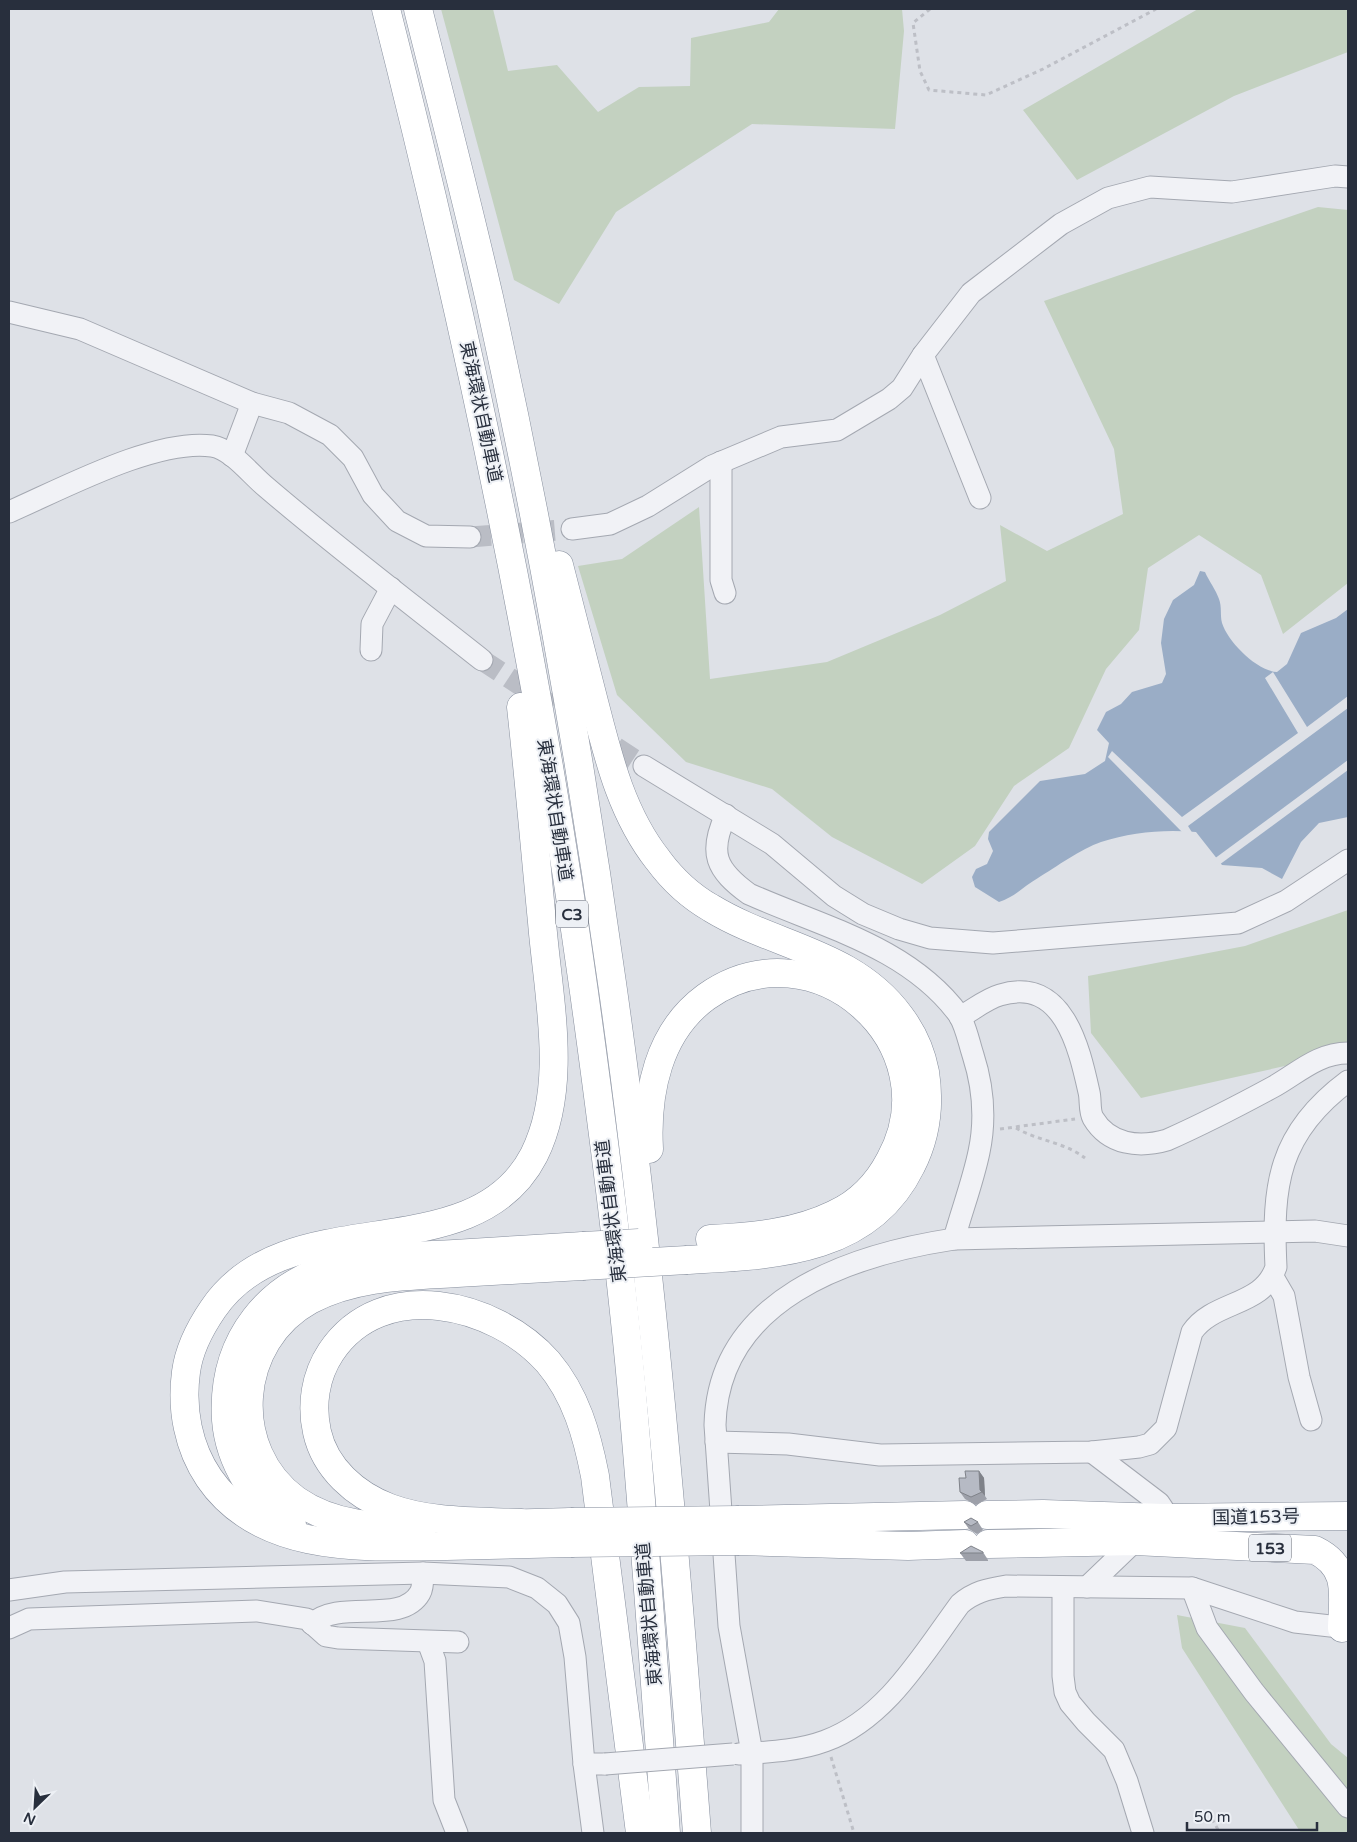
<svg xmlns="http://www.w3.org/2000/svg" width="1357" height="1842" font-family="'Varela Round','Noto Sans JP',sans-serif">
<rect width="100%" height="100%" fill="#dee1e7"/>
<g fill="#c3d1c0">
<polygon points="441,9 493,9 508,71 557,65 598,112 639,87 690,86 691,38 769,22 779,9 902,9 904,31 895,129 752,124 616,212 559,304 514,280"/>
<polygon points="1198,9 1348,9 1348,52 1234,96 1077,180 1023,110"/>
<polygon points="1318,207 1348,210 1348,583 1283,634 1261,575 1199,535 1148,568 1139,630 1106,669 1069,748 1014,786 975,846 922,884 832,837 772,789 686,762 617,695 578,566 622,559 699,507 710,679 827,662 940,615 1006,581 1000,525 1047,551 1123,514 1114,449 1044,301"/>
<polygon points="1348,910 1348,1052 1141,1098 1091,1033 1088,976 1245,946"/>
<polygon points="1177,1615 1245,1628 1331,1744 1348,1758 1348,1833 1301,1833 1182,1648"/>
</g>
<path fill="#9aadc6" d="M1200,571L1205,572C1209,581 1216,590 1219,599C1222,607 1220,615 1222,623C1228,642 1257,671 1277,672L1287,664L1301,633L1336,618L1348,609V817L1319,823L1301,842L1282,879L1262,868L1222,865L1196,832C1165,829 1131,832 1101,842C1081,849 1056,867 1038,878C1024,886 1015,897 999,902L975,887L972,877L976,869L987,864L993,851L988,839L989,832L1040,781L1085,774L1105,761L1109,743L1097,730L1106,712L1121,704L1132,692L1162,683L1166,674L1161,643L1164,619L1173,600L1194,585Z"/>
<g fill="#dee1e7">
<polygon points="1273,672 1307,727 1348,696 1348,708 1188,826 1193,834 1183,833 1108,757 1112,751 1182,817 1298,733 1265,678"/>
<polygon points="1348,760 1348,770 1219,865 1214,859"/>
</g>
<g fill="none" stroke-linecap="round" stroke-linejoin="round">
<g stroke="#babdc5" stroke-width="21" stroke-dasharray="21 11" stroke-linecap="butt">
<polyline points="470,537 572,529"/>
<polyline points="482,660 644,766"/>
</g>
<defs>
<g id="minor">
<polyline points="9,312 80,329 252,403 289,413 330,435 353,458 373,495 397,521 426,536 470,537"/>
<polyline points="923,355 980,498"/>
<polyline points="232,456 252,403"/>
<polyline points="721,462 721,580 725,593"/>
<path d="M9,512C62,489 156,438 212,446C232,449 251,475 266,487C336,547 410,603 482,660"/>
<polyline points="572,529 610,524 648,506 712,466 781,437 837,430 889,399 902,388 923,355 971,293 1061,224 1108,198 1150,187 1232,192 1335,176 1348,177"/>
<polyline points="371,650 372,624 391,588"/>
<polyline points="644,766 772,844 834,896 863,914 899,929 930,938 993,943 1238,923 1286,901 1348,860"/>
<path d="M726,815C708,853 716,870 749,894C823,927 909,947 959,1015C966,1026 969,1043 973,1055C983,1086 986,1119 979,1152C973,1181 962,1210 954,1239"/>
<path d="M960,1017C973,1010 986,999 1000,995C1063,976 1079,1047 1089,1092C1091,1100 1089,1111 1093,1118C1109,1145 1139,1148 1167,1140C1203,1124 1238,1106 1273,1087C1298,1073 1318,1053 1348,1053"/>
<polyline points="1273,1277 1284,1296 1299,1377 1311,1420"/>
<path d="M716,1442L788,1444L880,1455L1092,1452L1139,1447L1150,1444L1166,1428L1192,1332C1214,1300 1263,1307 1276,1267C1272,1185 1278,1133 1348,1081"/>
<polyline points="1092,1452 1159,1503 1163,1509 1163,1518"/>
<polyline points="1063,1587 1063,1676 1065,1692 1070,1703 1086,1722 1114,1750 1127,1781 1143,1833"/>
<polyline points="1087,1587 1135,1541"/>
<polyline points="1192,1588 1207,1628 1254,1692 1348,1807"/>
<polyline points="9,1590 65,1582 423,1573 509,1577 537,1588 557,1604 569,1623 575,1657 584,1764 605,1764"/>
<path d="M312,1624C340,1598 401,1626 420,1593C423,1588 423,1579 423,1573"/>
<polyline points="9,1628 29,1619 257,1611 307,1619 326,1636 338,1638 458,1642"/>
<polyline points="428,1642 435,1661 444,1800 457,1833"/>
<path d="M739,1754C768,1752 798,1751 825,1741C886,1719 923,1654 960,1604C974,1592 987,1589 1006,1586L1192,1588L1295,1622L1348,1628"/>
<polyline points="584,1764 593,1833"/>
<path d="M752,1833V1753L729,1626L715,1425C718,1299 849,1255 954,1239L1315,1231L1348,1236"/>
</g>
<g id="highway">
<path d="M386,9C468,333 538,660 584,992C601,1115 617,1238 629,1361C644,1518 654,1676 666,1833"/>
<path d="M418,9C442,105 467,201 489,297C539,524 580,753 612,983C652,1265 675,1549 697,1833"/>
<path d="M559,565C570,608 581,651 592,694C607,752 620,812 658,860C672,879 690,896 711,908C775,947 853,952 900,1016C912,1032 921,1051 925,1072C930,1104 926,1137 911,1166C868,1254 772,1255 687,1260"/>
<path d="M521,707C529,779 535,850 542,922C548,997 569,1085 534,1155C473,1274 288,1198 213,1309C200,1328 189,1349 186,1372C181,1409 188,1447 209,1478C261,1554 365,1547 446,1546C488,1545 530,1544 571,1543"/>
<path d="M649,1149C646,1093 658,1032 706,997C814,920 954,1044 890,1160C878,1183 859,1203 835,1214C796,1233 753,1237 710,1239"/>
<polyline points="987,1515 1043,1514 1163,1518 1348,1516"/>
<polyline points="739,1520 965,1515"/>
<path d="M521,1523C478,1521 431,1523 390,1508C355,1495 325,1468 317,1432C311,1405 315,1376 331,1352C382,1276 495,1302 548,1362C576,1395 587,1435 595,1476L640,1833"/>
<polyline points="503,1524 571,1522"/>
<path d="M292,1525C255,1506 229,1460 226,1420C221,1341 268,1281 345,1264C381,1256 418,1256 454,1254C497,1251 540,1249 583,1246"/>
<path d="M423,1526C379,1528 333,1526 296,1500C227,1450 235,1341 310,1300C355,1276 407,1276 457,1273C499,1271 540,1268 582,1266"/>
<polyline points="739,1541 908,1546 965,1544"/>
<path d="M988,1544L1135,1541L1315,1550C1350,1567 1343,1595 1342,1628"/>
</g>
</defs>
<use href="#minor" stroke="#a4a8b1" stroke-width="23"/>
<use href="#highway" stroke="#868e9d" stroke-width="29"/>
<g stroke="#bdbfc6" stroke-width="3" stroke-dasharray="4 4" stroke-linecap="butt">
<polyline points="930,9 913,23 920,71 929,90 986,95 1043,69 1156,9"/>
<path d="M1016,1128C1038,1141 1064,1142 1085,1158"/>
<polyline points="1000,1129 1075,1119"/>
<polyline points="831,1757 854,1833"/>
<polyline points="1212,1819 1220,1833"/>
</g>
<use href="#minor" stroke="#f1f2f6" stroke-width="21"/>
<use href="#highway" stroke="#fff" stroke-width="28"/>
<defs>
<polyline id="minor-bridge" points="605,1764 733,1754"/>
<g id="highway-bridge">
<polyline points="583,1246 639,1243"/>
<polyline points="582,1266 687,1260"/>
<polyline points="571,1522 739,1520"/>
<polyline points="571,1543 739,1541"/>
</g>
</defs>
<use href="#minor-bridge" stroke="#a4a8b1" stroke-width="23" stroke-linecap="butt"/>
<use href="#highway-bridge" stroke="#868e9d" stroke-width="29" stroke-linecap="butt"/>
<use href="#minor-bridge" stroke="#f1f2f6" stroke-width="21"/>
<use href="#highway-bridge" stroke="#fff" stroke-width="28"/>
</g>
<g fill="#9da0a9">
<polygon points="979,1471 984,1478 985,1496 987,1499 976,1505 965,1499 960,1492"/>
<polygon points="964,1522 978,1522 983,1530 977,1534 969,1529"/>
<polygon points="983,1552 988,1560 988,1561 966,1561 960,1553"/>
</g>
<polygon fill="#7f8289" points="979,1471 984,1478 985,1496 980,1490"/>
<g fill="#b6bac4" stroke="#7f8289">
<polygon points="965,1471 979,1471 980,1490 982,1492 971,1497 960,1492 959,1478 966,1478"/>
<polygon points="971,1518 978,1522 971,1526 964,1522"/>
<polygon points="971,1546 983,1552 983,1553 960,1553"/>
</g>
<g text-anchor="middle" stroke-width="4" stroke-linejoin="round" paint-order="stroke">
<g fill="#edf0f5" stroke="#636974" stroke-width="1">
<rect x="556" y="900.5" width="32" height="27" rx="4"/>
<rect x="1249" y="1534.5" width="42" height="27" rx="4"/>
</g>
<g font-size="16" font-weight="bold" fill="#282f3d">
<text x="572" y="920">C3</text>
<text x="1270" y="1554">153</text>
</g>
<g font-size="18" fill="#282f3d" stroke="#edf0f5">
<text transform="translate(481 412) rotate(78)" y="6">東海環状自動車道</text>
<text transform="translate(555 810) rotate(81)" y="6">東海環状自動車道</text>
<text transform="translate(611 1211) rotate(-97)" y="6">東海環状自動車道</text>
<text transform="translate(1256 1517) rotate(-1)" y="6">国道153号</text>
<text transform="translate(649 1614) rotate(-95)" y="6">東海環状自動車道</text>
</g>
</g>
<rect width="1357" height="1842" fill="none" stroke="#282f3d" stroke-width="20"/>
<g transform="translate(35 1807) rotate(205)" stroke="#edf0f5" stroke-width="4" paint-order="stroke">
<path d="M0-4L9 19L0 12L-9 19Z" fill="#282f3d"/>
<text y="-8" font-size="14" font-weight="bold" text-anchor="middle" fill="#282f3d">N</text>
</g>
<path d="M1187 1822v8h130v-8" fill="none" stroke="#282f3d" stroke-width="2.5"/>
<text x="1194" y="1822" font-size="15" fill="#282f3d" stroke="#edf0f5" stroke-width="4" paint-order="stroke">50 m</text>
</svg>
